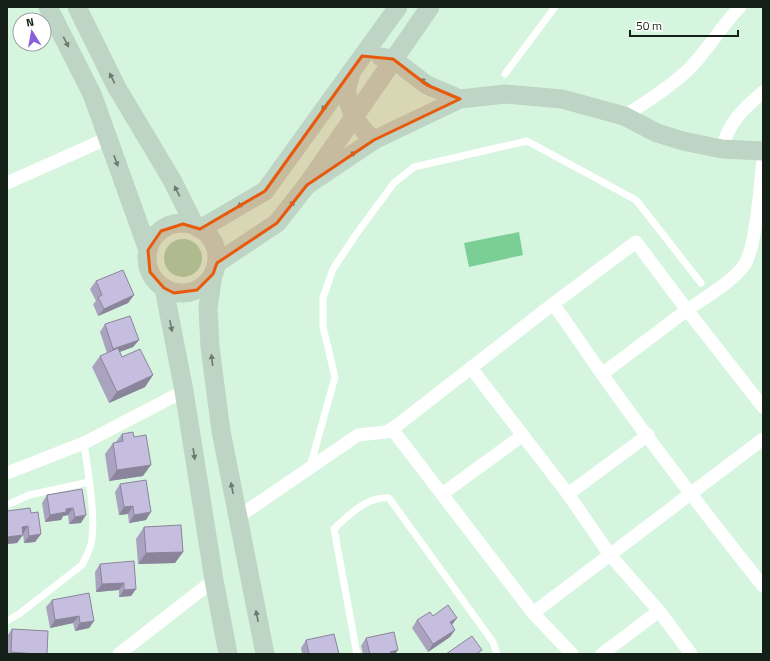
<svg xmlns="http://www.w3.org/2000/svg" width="770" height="661" font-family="'Titillium Web',sans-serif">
<rect width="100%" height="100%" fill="#d6f5de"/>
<circle fill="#a3d3b1" cx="183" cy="258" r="19"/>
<polygon fill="#7cce97" points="519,232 523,255 469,267 464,243"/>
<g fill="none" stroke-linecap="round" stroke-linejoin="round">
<g stroke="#fff" stroke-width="7">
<polyline points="505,74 555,7"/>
<polyline points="310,467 335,377 323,327 323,298 333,269 357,233 394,183 414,167 527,141 636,200 701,283"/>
<polyline points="7,505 29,495 89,482"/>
<path d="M7,621L19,614L82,565C86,557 91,548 92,539C95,508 88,474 84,443"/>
<path d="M357,654L334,529C348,515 368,496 389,498L493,642L497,654"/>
</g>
<g stroke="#fff" stroke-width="13">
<path d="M624,116C647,102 670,87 689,69C708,50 721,26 740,7"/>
<path d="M722,149C728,123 743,109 763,92"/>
<polyline points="7,183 108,138"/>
<path d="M553,304L636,242L687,310C704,298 734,281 745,264C756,245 760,186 763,161"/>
<polyline points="471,368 568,494 610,555 659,611 691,654"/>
<polyline points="602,374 687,310 763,407"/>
<polyline points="392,429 533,613"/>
<polyline points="7,473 84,443 184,391"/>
<polyline points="442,494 523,435"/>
<polyline points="568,494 648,435"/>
<path d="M238,517L358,435L386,432L395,427L553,304C570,327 585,350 602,374C653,446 708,517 763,586"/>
<polyline points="119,654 214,580"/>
<polyline points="572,654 533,613 763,439"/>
<polyline points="602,654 659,611"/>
</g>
<g stroke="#bed4c5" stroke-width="19">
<polyline points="48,7 92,94 148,250"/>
<polyline points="77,7 117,88 172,180 195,226"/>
<polyline points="381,57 393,59 427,85 460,99"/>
<path d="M351,73C350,78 348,83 347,88C345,106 360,129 374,140"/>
<polyline points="307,185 374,140 460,99 505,94 562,99 624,116 657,133 683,141 722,149 763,151"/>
<circle cx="182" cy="258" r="35"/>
<polyline points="200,229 265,191 398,7"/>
<polyline points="217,263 277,223 307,185 430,7"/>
<polyline points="213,274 208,308 210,347 221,431 265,654"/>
<polyline points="164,288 184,391 214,580 228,654"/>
</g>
</g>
<g fill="#a9a3bf">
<polygon points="96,281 134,295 128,303 98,316 93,304 96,301 90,289"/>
<polygon points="105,324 139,340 133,347 120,352 122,357 153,375 145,387 109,403 92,367 100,356 107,353 100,332"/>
<polygon points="122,434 143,476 109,481 105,454 113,443 115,443"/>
<polygon points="120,484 146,520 129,523 128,514 119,515 115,492"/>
<polygon points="82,489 81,523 69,524 68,515 63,516 61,520 45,522 42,503 47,495"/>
<polygon points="7,511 31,513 41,534 35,542 24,543 23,534 17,543 7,544"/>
<polygon points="144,527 183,552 175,563 138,564 136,539"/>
<polygon points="100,564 136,589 131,596 119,597 119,590 96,592 95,572"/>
<polygon points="52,600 94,621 89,628 75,631 73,623 50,628 46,607"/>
<polygon points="433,616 452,625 455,630 450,637 428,652 412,628 417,620"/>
<polygon points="12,629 47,654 7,654 7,636"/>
<polygon points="366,638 398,650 395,654 363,654 361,646"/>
<polygon points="306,640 339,654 302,654 301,648"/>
</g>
<g fill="#8a859b">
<polygon points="134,295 128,303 98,316 104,309"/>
<polygon points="139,340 133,347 108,356 113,349"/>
<polygon points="153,375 145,387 109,403 117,392"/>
<polygon points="151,465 143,476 109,481 117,470"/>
<polygon points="133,506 128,514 119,515 124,507"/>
<polygon points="73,508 68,515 63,516 61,520 45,522 50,515 66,509"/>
<polygon points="151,512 146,520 129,523 134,515"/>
<polygon points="86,515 81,523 69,524 75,517"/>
<polygon points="28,526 23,534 22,527"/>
<polygon points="41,534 35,542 24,543 29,536"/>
<polygon points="23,535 17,543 7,544 7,537"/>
<polygon points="183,552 175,563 138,564 146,553"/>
<polygon points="124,583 119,590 96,592 102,584"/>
<polygon points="136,589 131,596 119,597 124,590"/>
<polygon points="79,616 73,623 50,628 55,620"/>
<polygon points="457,618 452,625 450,622"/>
<polygon points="94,621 89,628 75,631 80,623"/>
<polygon points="455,630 450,637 428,652 433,644"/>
<polygon points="398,650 395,654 389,654 390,652"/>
<polygon points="11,652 36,654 10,654"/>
</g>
<g fill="#c5bede" stroke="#8a859b">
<polygon points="123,270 134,295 104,309 98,297 102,295 96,281"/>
<polygon points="130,316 139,340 113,349 105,324"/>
<polygon points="118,348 122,357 140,349 153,375 117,392 100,356"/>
<polygon points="133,432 134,437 146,435 151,465 117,470 113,443 123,441 122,434"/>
<polygon points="146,480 151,512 134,515 133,506 124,507 120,484"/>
<polygon points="82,489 86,515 75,517 73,508 66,509 66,512 50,515 47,495"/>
<polygon points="30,508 31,513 38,512 41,534 29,536 28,526 22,527 23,535 7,537 7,511"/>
<polygon points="181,525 183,552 146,553 144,527"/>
<polygon points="134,561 136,589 124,590 124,583 102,584 100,564"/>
<polygon points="89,593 94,621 80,623 79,616 55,620 52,600"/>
<polygon points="448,605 457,618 450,622 455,630 433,644 417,620 430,612 433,616"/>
<polygon points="12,629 48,631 47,654 36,654 11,652"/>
<polygon points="394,632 398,650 390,652 391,654 370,654 366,638"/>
<polygon points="334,634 339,654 309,654 306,640"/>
<polygon points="472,636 482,650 476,654 446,654"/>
</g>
<defs><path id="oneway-solid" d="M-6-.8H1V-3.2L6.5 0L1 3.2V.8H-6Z"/></defs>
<g fill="#697a6e">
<use href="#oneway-solid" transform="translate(66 42) rotate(63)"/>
<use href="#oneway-solid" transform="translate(112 78) rotate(-116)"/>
<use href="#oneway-solid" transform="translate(425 82) rotate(-147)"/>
<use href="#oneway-solid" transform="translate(325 106) rotate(126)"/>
<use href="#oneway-solid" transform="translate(351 155) rotate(-34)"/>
<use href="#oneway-solid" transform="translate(116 161) rotate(70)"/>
<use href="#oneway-solid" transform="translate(177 191) rotate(-117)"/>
<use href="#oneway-solid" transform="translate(242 204) rotate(150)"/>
<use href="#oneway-solid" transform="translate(291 205) rotate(-51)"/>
<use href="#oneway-solid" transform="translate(171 326) rotate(79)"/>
<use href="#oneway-solid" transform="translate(212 360) rotate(-97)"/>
<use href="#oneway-solid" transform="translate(194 454) rotate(81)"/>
<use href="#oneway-solid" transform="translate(232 488) rotate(-101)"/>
<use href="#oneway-solid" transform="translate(257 616) rotate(-101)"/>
</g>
<path fill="#e8590c" fill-opacity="0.2" stroke="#e8590c" stroke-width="3" stroke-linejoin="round" d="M362,56L393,59L427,85L460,99L374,140L307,185L277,223L217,263L213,274L197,290L174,293L164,288L150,272L148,250L161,231L183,224L200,229L265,191Z"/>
<rect width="770" height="661" fill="none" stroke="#141f17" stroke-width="16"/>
<g transform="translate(32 32) rotate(349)"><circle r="19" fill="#ffffff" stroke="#a1a5a2"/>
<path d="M0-3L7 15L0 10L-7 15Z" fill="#875fd9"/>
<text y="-6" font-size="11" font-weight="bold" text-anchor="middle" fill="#141f17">N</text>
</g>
<path d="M630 30v6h108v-6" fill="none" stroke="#141f17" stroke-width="2"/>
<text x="636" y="30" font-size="12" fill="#141f17" stroke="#ffffff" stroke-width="3" paint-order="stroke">50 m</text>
</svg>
